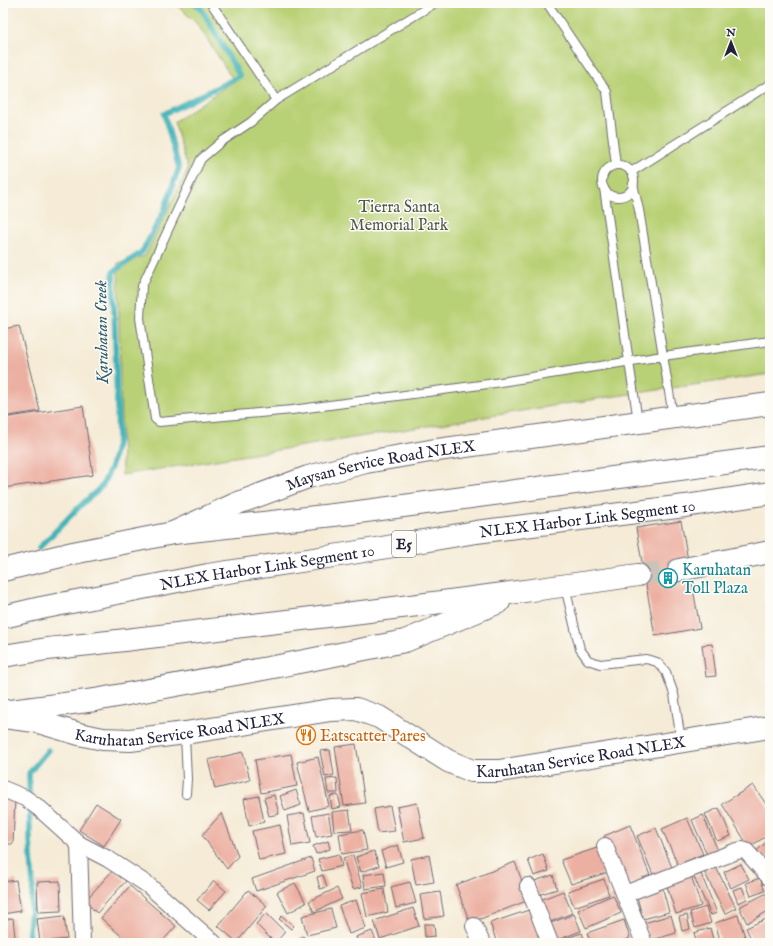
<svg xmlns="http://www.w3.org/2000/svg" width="773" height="946" font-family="'IM FELL English',serif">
<rect width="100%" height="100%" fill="#fdfcf7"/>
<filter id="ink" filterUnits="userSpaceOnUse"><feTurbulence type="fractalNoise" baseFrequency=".025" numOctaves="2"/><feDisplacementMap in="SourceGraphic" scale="8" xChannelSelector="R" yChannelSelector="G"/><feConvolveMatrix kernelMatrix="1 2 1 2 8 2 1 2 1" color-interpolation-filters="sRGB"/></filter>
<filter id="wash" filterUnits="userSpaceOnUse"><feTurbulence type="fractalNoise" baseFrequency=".012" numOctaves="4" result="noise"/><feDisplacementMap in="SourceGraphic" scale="16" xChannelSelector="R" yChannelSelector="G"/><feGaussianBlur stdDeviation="0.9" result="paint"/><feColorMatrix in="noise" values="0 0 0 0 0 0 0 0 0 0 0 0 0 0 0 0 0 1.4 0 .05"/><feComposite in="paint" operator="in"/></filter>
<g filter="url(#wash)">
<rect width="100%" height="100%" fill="#f5ebd6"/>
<polygon fill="#b9d176" stroke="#6e7a58" points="175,3 770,3 770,374 609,397 122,475 118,263 145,256 188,169 174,122 234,81 198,25"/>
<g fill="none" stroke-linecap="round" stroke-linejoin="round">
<g stroke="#42b3b9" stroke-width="5.5">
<polyline points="39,548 78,508 102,486 111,467 118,439 113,272 142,252 164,211 179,168 164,114 240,76 200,7 193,3"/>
<polyline points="28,943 33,886 30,839 29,773 48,750"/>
</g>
</g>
<g id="blocks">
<g fill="#ecb0a2">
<polygon points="19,326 40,411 3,417 3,329"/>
<polygon points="83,406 93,475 3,488 3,418"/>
<polygon points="681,521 700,628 655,636 636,528"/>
<polygon points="712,644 716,676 706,677 702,645"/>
<polygon points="356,744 365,803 344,806 335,747"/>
<polygon points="330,750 334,775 325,777 320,751"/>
<polygon points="243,752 250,780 215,789 208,760"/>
<polygon points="291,754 297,786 261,793 255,760"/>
<polygon points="318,757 329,806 309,811 297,762"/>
<polygon points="337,778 338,793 328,793 326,779"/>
<polygon points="753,785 770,810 770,834 749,847 722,804"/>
<polygon points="296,790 301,805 285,811 280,796"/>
<polygon points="274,795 279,814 269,816 264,798"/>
<polygon points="338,795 341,807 332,809 330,796"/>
<polygon points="259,796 264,822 249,826 244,799"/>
<polygon points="3,799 15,799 13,844 3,844"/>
<polygon points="96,803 121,819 104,846 79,830"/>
<polygon points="417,803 424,838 404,842 397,807"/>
<polygon points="390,806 395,831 378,833 374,809"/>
<polygon points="719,808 731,836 717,841 705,814"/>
<polygon points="349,810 352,830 334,831 332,812"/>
<polygon points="222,813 238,856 227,869 202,835"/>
<polygon points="304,813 310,843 292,846 287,816"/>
<polygon points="328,813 332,834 316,837 312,816"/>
<polygon points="703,815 718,851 707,855 692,820"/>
<polygon points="687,818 703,854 678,865 662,829"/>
<polygon points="280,825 286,854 259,860 252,831"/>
<polygon points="630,825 651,878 625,888 604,836"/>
<polygon points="656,828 673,870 654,877 637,836"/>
<polygon points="363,830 367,850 342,854 339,834"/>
<polygon points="770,839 770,858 762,865 753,854"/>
<polygon points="328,841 330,849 316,854 313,846"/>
<polygon points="398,845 403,862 386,867 381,851"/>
<polygon points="597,848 609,872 571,884 561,860"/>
<polygon points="374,851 379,866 361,872 356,857"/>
<polygon points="339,854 342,866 322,871 318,859"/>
<polygon points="543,854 549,871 534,876 528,860"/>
<polygon points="353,855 362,887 353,889 343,858"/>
<polygon points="429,855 434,882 416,885 411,859"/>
<polygon points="311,858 315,871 256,891 252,879"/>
<polygon points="515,862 529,900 470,923 456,885"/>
<polygon points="741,864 749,879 731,888 724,872"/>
<polygon points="715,865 736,908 725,914 704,871"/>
<polygon points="113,870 126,881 97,913 85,901"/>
<polygon points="384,872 386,886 365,889 363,875"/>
<polygon points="701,874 717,913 711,915 694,877"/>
<polygon points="323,875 327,887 320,889 317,877"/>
<polygon points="553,875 557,889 538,895 534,881"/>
<polygon points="691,875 701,906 676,914 666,883"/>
<polygon points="760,878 765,891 751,896 746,883"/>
<polygon points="604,879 609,895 574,907 568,891"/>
<polygon points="16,880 21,911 3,914 3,882"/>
<polygon points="60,881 61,911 38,912 37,882"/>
<polygon points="214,881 226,891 209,910 197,900"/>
<polygon points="410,882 416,903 396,908 391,887"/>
<polygon points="295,883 306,903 288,913 277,892"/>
<polygon points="130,886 176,926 161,943 129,943 101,918"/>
<polygon points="662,886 669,912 643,919 636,893"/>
<polygon points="742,887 747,899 738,903 733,890"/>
<polygon points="337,888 342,899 314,912 309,901"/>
<polygon points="384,889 388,912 367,917 362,893"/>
<polygon points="248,890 267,906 237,942 218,926"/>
<polygon points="563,891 572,913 550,922 540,900"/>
<polygon points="440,892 444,916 424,919 420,895"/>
<polygon points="769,892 770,894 770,910 747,923 739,907"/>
<polygon points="613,895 621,913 586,928 578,910"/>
<polygon points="356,900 366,928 349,934 339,906"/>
<polygon points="706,907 711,923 695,928 690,912"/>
<polygon points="413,908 419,926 380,939 374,921"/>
<polygon points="331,909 336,928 307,935 302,916"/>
<polygon points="532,909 543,941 536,943 497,943 490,923"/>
<polygon points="266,913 285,932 275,943 256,924"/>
<polygon points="574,914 581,931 557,940 551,923"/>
<polygon points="671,915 676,933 649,941 644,923"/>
<polygon points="687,915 690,929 682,931 679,917"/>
<polygon points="738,915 747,943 721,943 715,923"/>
<polygon points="64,916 67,939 40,942 37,919"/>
<polygon points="282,916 294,926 291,929 279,919"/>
<polygon points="13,918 15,937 3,939 3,920"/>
<polygon points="768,918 770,924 770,943 753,943 746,928"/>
<polygon points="624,920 630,938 616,943 591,943 587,933"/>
<polygon points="424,924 434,924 435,936 425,937"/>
<polygon points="710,928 714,943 697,943 694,933"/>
<polygon points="372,931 377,943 358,943 356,937"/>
<polygon points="582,933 586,943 557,943 557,941"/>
<polygon points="303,936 308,943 294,943"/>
</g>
</g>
</g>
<g filter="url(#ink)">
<use href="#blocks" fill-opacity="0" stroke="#6c6871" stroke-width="1"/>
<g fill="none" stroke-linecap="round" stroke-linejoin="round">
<polyline stroke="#cbc3b7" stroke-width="22" stroke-dasharray="22 11" stroke-linecap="butt" points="638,575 679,570"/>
<defs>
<g id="lane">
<polyline points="211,3 276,100"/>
<polyline points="435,3 276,100 251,122 221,142 201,159 142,286 140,318 155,419 159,422 292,410 488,384 663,356 770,341"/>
<polyline points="547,3 607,92 616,165"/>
<circle cx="618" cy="181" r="16"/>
<polyline points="631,172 770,84"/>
<polyline points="633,184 639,210 673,416"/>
<polyline points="604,188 629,362 638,421"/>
<polyline points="565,587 580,649 588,660 600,664 646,659 657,662 666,672 674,694 681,741"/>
<polyline points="185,735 187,779 186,794"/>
</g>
<g id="street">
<polyline points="3,789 25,798 39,808 79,844 108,859 148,885 214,943"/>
<polyline points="79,844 82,943"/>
<polyline points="605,846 644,943"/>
<polyline points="528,886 550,943"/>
<polyline points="625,894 737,851 742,850 746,851 770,878"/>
<polyline points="474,926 482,943"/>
</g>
<g id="secondary">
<path id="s1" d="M3,570L73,553L173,533L238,503L308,477L366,462L430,451L770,404"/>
<path id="s2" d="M3,717L35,721L79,734L103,739L130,740L185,733L331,710L356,709L379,717L448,761L472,771H499L770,727"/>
</g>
<g id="highway">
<polyline points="173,533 351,513 770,457"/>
<polyline points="679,570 770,552"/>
<path id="s3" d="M3,617L41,608L208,575L340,555L476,532L685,506L770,493"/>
<path d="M3,656L47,649C244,626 442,604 638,575"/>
<polyline points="3,712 95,700 279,666 405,641 499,602"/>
</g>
</defs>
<use href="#lane" stroke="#6c6871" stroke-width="10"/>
<use href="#street" stroke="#6c6871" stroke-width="18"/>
<use href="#secondary" stroke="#6c6871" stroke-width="24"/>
<use href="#highway" stroke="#6c6871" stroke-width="24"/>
<use href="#lane" stroke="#fff" stroke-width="8"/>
<use href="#street" stroke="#fff" stroke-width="16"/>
<use href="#secondary" stroke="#fff" stroke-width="22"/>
<use href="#highway" stroke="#fff" stroke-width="22"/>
</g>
</g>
<defs>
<symbol id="building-ring" viewBox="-11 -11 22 22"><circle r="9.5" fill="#fdfcf7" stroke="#0f9aa8" stroke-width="1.5"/><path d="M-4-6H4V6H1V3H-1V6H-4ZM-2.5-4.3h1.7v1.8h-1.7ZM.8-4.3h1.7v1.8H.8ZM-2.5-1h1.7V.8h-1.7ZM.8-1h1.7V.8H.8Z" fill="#0f9aa8"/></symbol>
<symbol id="restaurant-ring" viewBox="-11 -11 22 22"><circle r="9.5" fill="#fdfcf7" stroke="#e8710a" stroke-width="1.5"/><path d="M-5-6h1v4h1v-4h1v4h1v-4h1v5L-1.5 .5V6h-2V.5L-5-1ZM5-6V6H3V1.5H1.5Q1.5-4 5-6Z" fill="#e8710a"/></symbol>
</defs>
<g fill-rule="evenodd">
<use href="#building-ring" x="657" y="567" width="22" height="22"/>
<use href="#restaurant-ring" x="295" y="724" width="22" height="22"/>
</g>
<g text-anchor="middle" stroke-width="3" stroke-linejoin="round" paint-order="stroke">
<rect fill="#fdfcf7" stroke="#646373" stroke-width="1" x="392" y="531" width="24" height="26" rx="3"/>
<g font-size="15" font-weight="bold" fill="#22223b">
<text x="404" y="549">E5</text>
</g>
<g font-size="16" fill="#4f574d" stroke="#fdfcf7">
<text x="399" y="212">Tierra Santa<tspan x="399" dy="18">Memorial Park</tspan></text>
</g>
<g font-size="16" fill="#22223b" stroke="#fdfcf7">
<text dy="6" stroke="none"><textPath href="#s1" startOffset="394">Maysan Service Road NLEX</textPath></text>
<text dy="6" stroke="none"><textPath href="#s3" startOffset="593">NLEX Harbor Link Segment 10</textPath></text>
<text dy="6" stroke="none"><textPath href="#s3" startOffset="269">NLEX Harbor Link Segment 10</textPath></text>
<text dy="6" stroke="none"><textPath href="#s2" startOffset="180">Karuhatan Service Road NLEX</textPath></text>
<text dy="6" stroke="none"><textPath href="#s2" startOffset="600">Karuhatan Service Road NLEX</textPath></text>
</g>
<g font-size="16" fill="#0d838f" stroke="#fdfcf7" text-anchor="start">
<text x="682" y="575">Karuhatan<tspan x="682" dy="18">Toll Plaza</tspan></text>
</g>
<g font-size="16" fill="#c56008" stroke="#fdfcf7" text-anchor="start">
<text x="320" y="741">Eatscatter Pares</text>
</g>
<g font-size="17" font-style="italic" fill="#2f5c6d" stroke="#fdfcf7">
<text transform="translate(101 332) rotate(-91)" y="6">Karuhatan Creek</text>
</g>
</g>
<rect width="773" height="946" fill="none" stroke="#fdfcf7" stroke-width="16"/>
<g transform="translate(731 42)" stroke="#fdfcf7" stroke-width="3" paint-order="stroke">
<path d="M0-3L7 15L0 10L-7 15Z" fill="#22223b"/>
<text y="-6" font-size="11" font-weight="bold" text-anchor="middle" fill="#22223b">N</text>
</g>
</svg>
